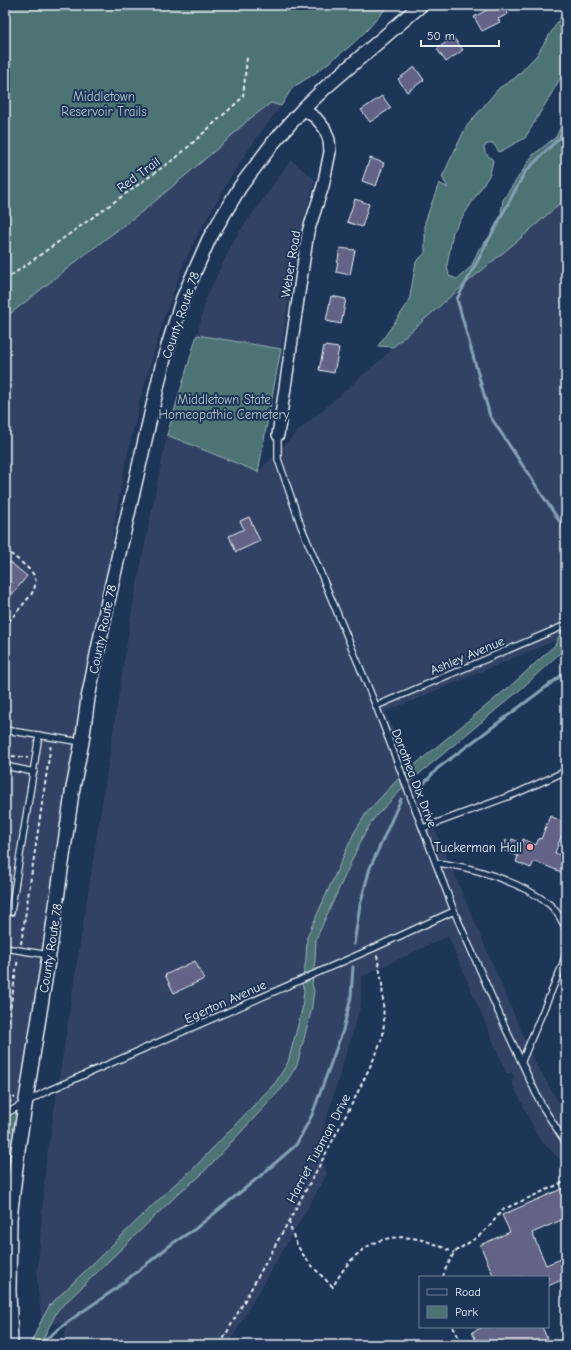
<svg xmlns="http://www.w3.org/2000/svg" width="571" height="1350" font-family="'Comic Neue',sans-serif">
<rect width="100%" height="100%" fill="#1d3557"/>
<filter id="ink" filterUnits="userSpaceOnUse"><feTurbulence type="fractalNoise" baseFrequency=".025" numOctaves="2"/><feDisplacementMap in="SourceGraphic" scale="8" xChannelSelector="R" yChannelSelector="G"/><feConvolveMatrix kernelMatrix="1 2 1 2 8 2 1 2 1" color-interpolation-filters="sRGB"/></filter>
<g filter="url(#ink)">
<g fill="#324365">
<polygon points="271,103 281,106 260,133 233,173 198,234 184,263 163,321 140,400 126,460 118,502 82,742 24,1102 5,1109 5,298"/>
<polygon points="291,160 315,180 296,246 281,349 197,335 206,298 235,238"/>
<polygon points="566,198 566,636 385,712 534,1061 566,1114 566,1165 539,1139 511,1080 514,1079 512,1072 507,1074 448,936 361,977 361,1004 318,1147 327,1174 229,1343 233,1345 63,1345 67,1323 42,1324 37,1279 46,1162 133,604 167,435 258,472 296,433 378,362 417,326"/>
</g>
<g fill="#4d7375" stroke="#9ab2b6">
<polygon points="5,5 389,5 367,30 349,47 314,74 292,88 281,106 271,103 248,120 225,142 148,207 87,253 10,314 5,315"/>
<polygon points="566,9 566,69 525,138 499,152 493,143 488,144 484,147 485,153 493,160 490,174 453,232 447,265 449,276 457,279 471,267 479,249 499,226 503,200 533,155 556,137 566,115 566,198 522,237 458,290 393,347 378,346 409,302 416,262 425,253 425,222 439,183 448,188 442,177 466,127 499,88 515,78 536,56"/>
<polygon points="197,335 281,349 258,472 167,435"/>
<polygon points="566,622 566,644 562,651 521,689 407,784 374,818 362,838 316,939 315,960 312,984 314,991 311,1012 297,1065 283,1087 199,1177 181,1191 57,1311 40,1345 30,1345 42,1319 50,1305 175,1184 192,1170 276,1082 288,1062 302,1010 304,990 302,984 306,959 307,937 354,833 367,812 400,777 515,682 555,645"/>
<polygon points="24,1102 5,1345 5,1109"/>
</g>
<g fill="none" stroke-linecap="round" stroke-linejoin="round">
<g stroke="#84a1b5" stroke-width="3">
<polyline points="566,124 560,137 525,172 457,299 490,416 566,531"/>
<polyline points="417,791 438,768 566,672"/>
<polyline points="354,944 360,905 370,868 401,799"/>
<polyline points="38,1345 76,1316 114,1290 173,1243 195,1229 259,1177 296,1145 312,1115 343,1030 351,997 353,967"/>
</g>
</g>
<g fill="#626387" stroke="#e8f1f8">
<polygon points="499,5 504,5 508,14 498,19 500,22 482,31 474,17 492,7 493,9"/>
<polygon points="453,37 463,50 446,62 437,49"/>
<polygon points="415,67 424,80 407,92 398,79"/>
<polygon points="382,96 391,108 370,122 361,110"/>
<polygon points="370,158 384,163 376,186 362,181"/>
<polygon points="355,199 369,204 362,227 347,222"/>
<polygon points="340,248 355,250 350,275 336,272"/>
<polygon points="331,296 346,299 341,324 326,321"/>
<polygon points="324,346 339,348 334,373 319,370"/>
<polygon points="249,517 260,541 236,552 229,536 244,529 240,521"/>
<polygon points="5,558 27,576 5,603"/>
<polygon points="550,816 566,823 555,853 566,857 566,874 534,861 531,868 516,862 518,856 502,850 506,840 511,842 512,839 522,843 523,839 536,845 539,838 541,839"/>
<polygon points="195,961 204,979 174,993 165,975"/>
<polygon points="566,1187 566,1218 532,1233 546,1265 566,1257 566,1278 548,1286 548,1277 494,1277 480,1245 510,1232 502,1215"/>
<polygon points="483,1327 542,1327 550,1345 478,1345 472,1332"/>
</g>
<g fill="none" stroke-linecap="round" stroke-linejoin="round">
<defs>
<g id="service">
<polyline points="278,435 278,459 301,526 376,706 454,911 505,1027 542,1106 566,1143"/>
<polyline points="376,706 566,625"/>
<polyline points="5,730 82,742"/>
<polyline points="5,766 34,772"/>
<polyline points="423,828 515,794 566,771"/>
<path d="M436,863C472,866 520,882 549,904C557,910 562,921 566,929"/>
<polyline points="11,912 39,735"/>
<polyline points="5,948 49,955"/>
<polyline points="522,1061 562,966 566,953"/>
<polyline points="5,1114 45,1092 376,947 454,911"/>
</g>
<polyline id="minor" points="278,435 308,232 323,186 330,152 329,140 325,129 316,118 303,109"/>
<polyline id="tertiary" points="11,1345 9,1291 10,1219 18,1150 49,955 72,793 82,742 88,698 108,601 163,362 183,298 209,239 240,187 273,143 303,109 326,87 421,5"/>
</defs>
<use href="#service" stroke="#e8f1f8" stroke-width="8"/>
<use href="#minor" stroke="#e8f1f8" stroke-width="14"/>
<use href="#tertiary" stroke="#e8f1f8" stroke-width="16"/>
<g stroke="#e8f1f8" stroke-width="2" stroke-dasharray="4 3" stroke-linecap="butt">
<polyline points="5,280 177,157 243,97 247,57"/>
<path d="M5,549C11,554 16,558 22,563C35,574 40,579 31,595L5,626"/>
<polyline points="5,755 28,758"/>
<polyline points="21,944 51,744"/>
<polyline points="5,1042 18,958"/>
<polyline points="8,1103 15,1097"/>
<path d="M289,1221C296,1253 311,1265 333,1287C361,1233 402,1225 454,1253"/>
<polyline points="443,1277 445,1270 454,1253 459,1249 479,1236 490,1226 502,1210 566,1181"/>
<polyline points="453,1327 463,1345"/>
<polyline points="220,1345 317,1170 355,1098 377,1052 383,1035 384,1021 382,983 377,955"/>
</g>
<use href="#service" stroke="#1d3557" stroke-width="5.5"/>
<use href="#minor" stroke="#1d3557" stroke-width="11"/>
<use href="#tertiary" stroke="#1d3557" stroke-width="13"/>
</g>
</g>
<circle fill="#ff9aa2" stroke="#1d3557" stroke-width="1.5" cx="530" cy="847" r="4"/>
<g text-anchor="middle" stroke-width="4" stroke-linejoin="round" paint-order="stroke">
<g font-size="13" fill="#b2c5ca" stroke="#1d3557">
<text x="104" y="101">Middletown<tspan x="104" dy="15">Reservoir Trails</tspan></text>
<text x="224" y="404">Middletown State<tspan x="224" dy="15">Homeopathic Cemetery</tspan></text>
</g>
<g font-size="13" fill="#e8f1f8" stroke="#1d3557">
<text transform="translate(138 174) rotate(-36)" y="5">Red Trail</text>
<text transform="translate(290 264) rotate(-81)" y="5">Weber Road</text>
<text transform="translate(180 315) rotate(-71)" y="5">County Route 78</text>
<text transform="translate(102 629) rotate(-78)" y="5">County Route 78</text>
<text transform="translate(467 655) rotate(-23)" y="5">Ashley Avenue</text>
<text transform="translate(415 778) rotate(69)" y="5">Dorothea Dix Drive</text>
<text transform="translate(50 948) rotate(-81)" y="5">County Route 78</text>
<text transform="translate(225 1001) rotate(-24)" y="5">Egerton Avenue</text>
<text transform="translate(318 1148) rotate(-62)" y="5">Harriet Tubman Drive</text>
</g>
<g font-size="13" fill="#e8f1f8" stroke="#1d3557" text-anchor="end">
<text x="522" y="852">Tuckerman Hall</text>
</g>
</g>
<rect width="571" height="1350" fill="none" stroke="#1d3557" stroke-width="20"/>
<rect x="10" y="10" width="551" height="1330" fill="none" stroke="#e8f1f8" stroke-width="1.5" filter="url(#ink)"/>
<rect x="419" y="1276" width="130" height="52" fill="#1d3557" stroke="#6e8097"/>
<rect x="427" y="1289" width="20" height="6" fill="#1d3557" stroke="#6e8097"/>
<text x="455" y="1296" font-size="12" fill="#e8f1f8">Road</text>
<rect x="427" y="1306" width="20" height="12" fill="#4d7375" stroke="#6e8097"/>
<text x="455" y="1316" font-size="12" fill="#e8f1f8">Park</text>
<path d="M421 40v6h78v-6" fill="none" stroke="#e8f1f8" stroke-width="2"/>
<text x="427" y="40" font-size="12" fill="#e8f1f8" stroke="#1d3557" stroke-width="3" paint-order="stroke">50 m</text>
</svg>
